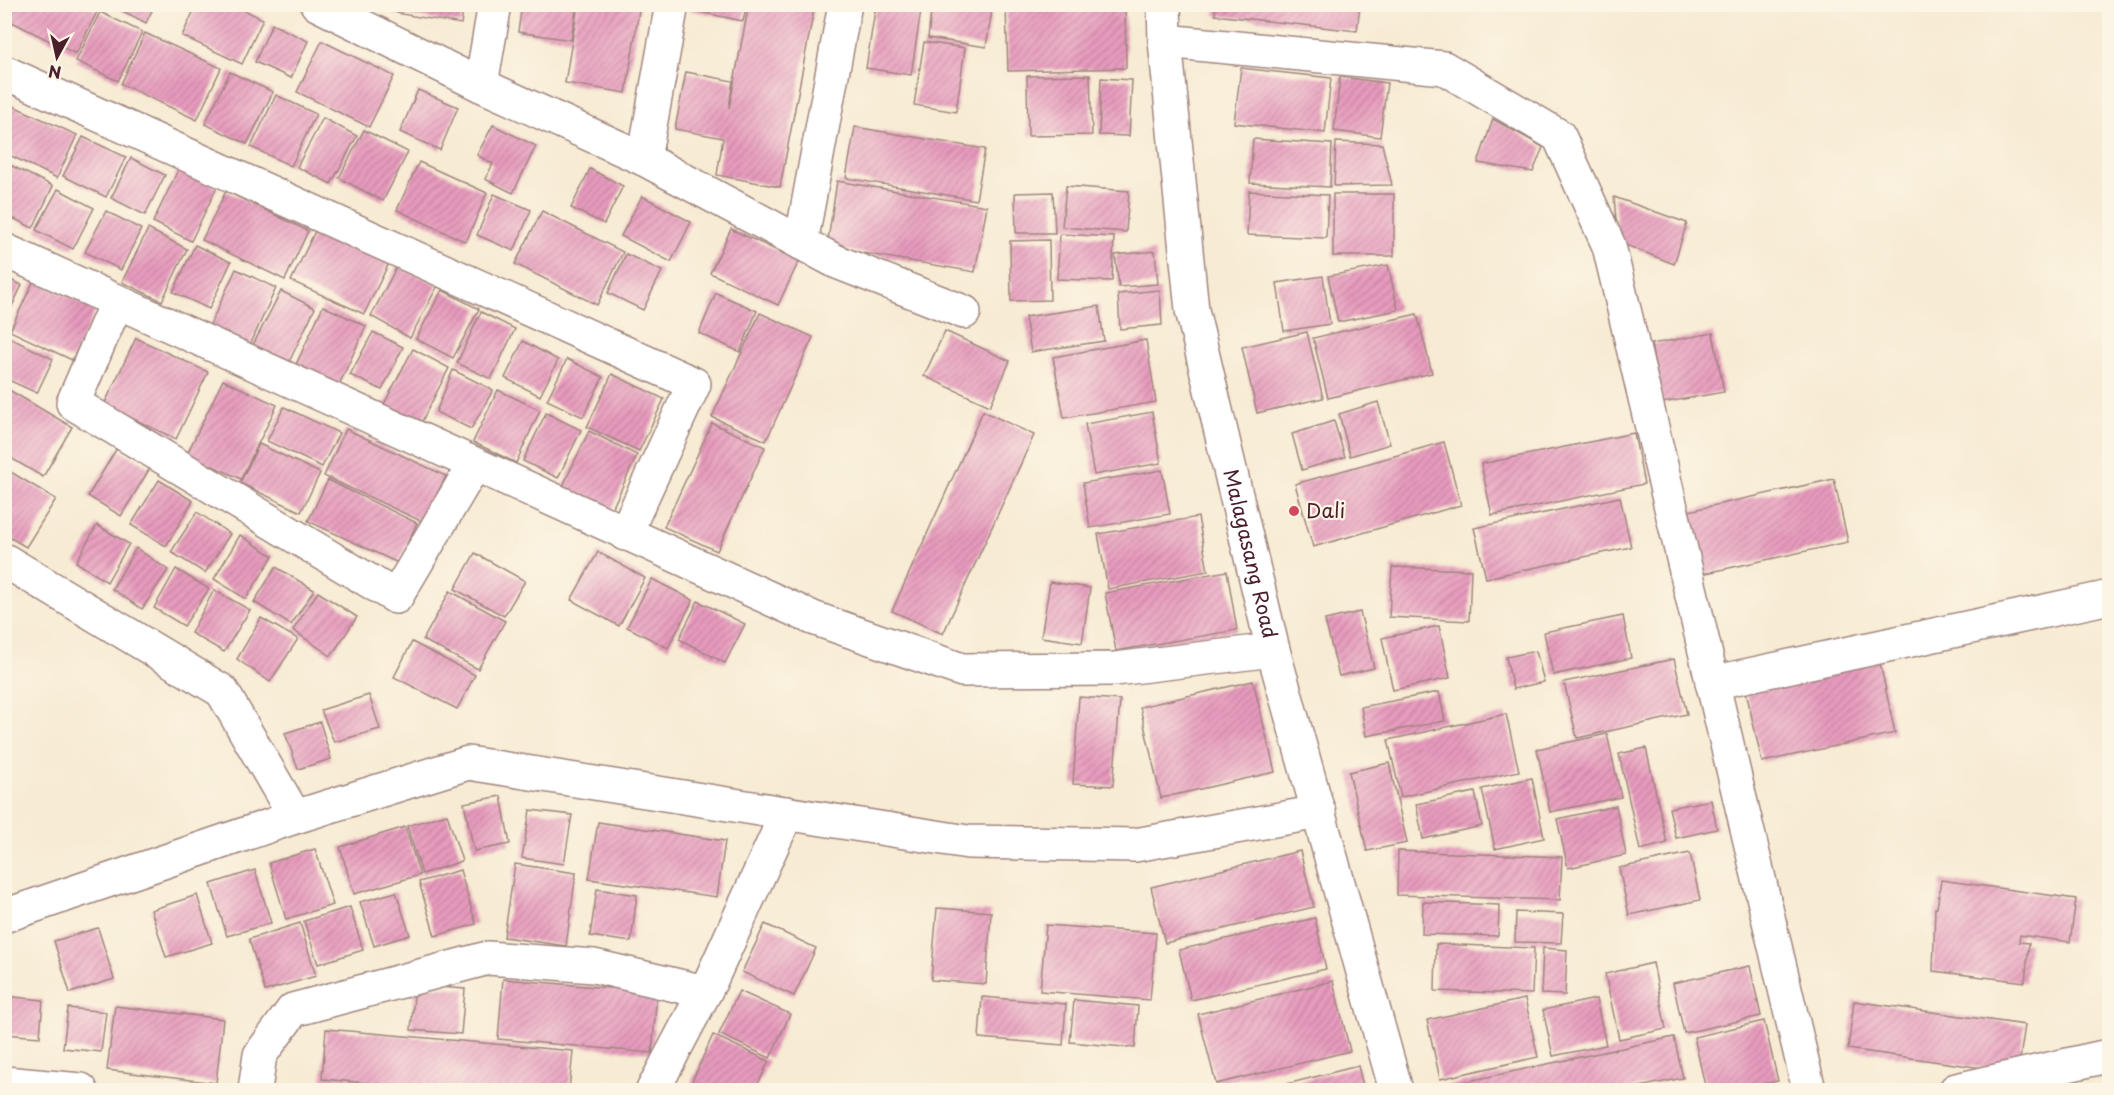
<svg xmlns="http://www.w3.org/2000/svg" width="2114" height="1095" viewBox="0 0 2114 1095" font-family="'Playpen Sans',sans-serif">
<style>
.building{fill:url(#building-hatch)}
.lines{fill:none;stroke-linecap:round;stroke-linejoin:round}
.minor-casing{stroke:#a0857f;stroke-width:36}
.major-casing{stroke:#a0857f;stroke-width:36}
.minor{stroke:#fff;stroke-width:33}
.major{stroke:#fff;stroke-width:33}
.poi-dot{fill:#d1495b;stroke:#fcf5e5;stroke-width:2}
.labels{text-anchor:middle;stroke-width:4.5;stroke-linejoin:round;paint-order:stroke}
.poi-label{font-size:20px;fill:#4a1f2b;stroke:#fcf5e5;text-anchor:start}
.street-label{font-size:20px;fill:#4a1f2b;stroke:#fcf5e5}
</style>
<defs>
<pattern id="building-hatch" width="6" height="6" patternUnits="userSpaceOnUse" patternTransform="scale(1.5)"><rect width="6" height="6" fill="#e89bbe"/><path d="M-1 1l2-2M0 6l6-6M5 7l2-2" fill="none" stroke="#be7e9b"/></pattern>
</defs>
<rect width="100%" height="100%" fill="#fcf5e5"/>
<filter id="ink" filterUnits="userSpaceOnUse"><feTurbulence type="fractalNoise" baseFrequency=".0167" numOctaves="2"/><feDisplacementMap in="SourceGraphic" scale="12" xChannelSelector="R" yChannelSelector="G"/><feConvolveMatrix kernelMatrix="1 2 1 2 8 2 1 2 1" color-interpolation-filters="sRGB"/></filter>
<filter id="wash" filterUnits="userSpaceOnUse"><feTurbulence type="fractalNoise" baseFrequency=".008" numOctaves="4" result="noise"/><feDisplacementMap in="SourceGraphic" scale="24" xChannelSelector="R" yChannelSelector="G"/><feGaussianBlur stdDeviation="1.35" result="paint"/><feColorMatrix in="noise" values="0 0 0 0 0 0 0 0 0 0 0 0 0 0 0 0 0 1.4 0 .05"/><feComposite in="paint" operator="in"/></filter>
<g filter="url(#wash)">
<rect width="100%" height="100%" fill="#f7ebd3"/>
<g id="blocks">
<g class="building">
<path d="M 109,4 L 155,4 L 146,23 Z"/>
<path d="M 197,4 L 231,4 L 263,19 L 242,64 L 182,36 Z"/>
<path d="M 357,4 L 400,4 L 399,13 Z"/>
<path d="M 403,4 L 464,4 L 461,24 L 401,14 Z"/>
<path d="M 522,4 L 577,4 L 571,40 L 518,32 Z"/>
<path d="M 578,4 L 640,4 L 626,93 L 565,83 Z"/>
<path d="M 691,4 L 747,4 L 743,21 L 690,10 Z"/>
<path d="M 749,4 L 815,4 L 780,187 L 717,175 L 723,138 L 675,129 L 686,72 L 733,81 L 729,108 Z"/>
<path d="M 876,4 L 922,4 L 911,75 L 866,68 Z"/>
<path d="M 932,4 L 993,4 L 986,47 L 928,38 Z"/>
<path d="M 1125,4 L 1126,68 L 1008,71 L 1006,7 Z"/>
<path d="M 1216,4 L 1360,4 L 1357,31 L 1215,15 Z"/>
<path d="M 4,5 L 87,5 L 98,10 L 76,54 L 4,18 Z"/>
<path d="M 100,12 L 142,32 L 118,81 L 76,61 Z"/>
<path d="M 272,24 L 308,41 L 291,78 L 255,62 Z"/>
<path d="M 145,33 L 221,68 L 197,120 L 121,84 Z"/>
<path d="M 322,41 L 394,76 L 369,127 L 297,92 Z"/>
<path d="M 924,42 L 965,48 L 956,112 L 914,105 Z"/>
<path d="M 1241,68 L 1331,78 L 1325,133 L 1234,123 Z"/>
<path d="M 230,72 L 273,92 L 247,144 L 205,124 Z"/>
<path d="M 1090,75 L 1092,135 L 1028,136 L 1027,76 Z"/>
<path d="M 1340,77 L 1387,83 L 1380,137 L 1334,131 Z"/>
<path d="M 1101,78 L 1132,80 L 1129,136 L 1099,135 Z"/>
<path d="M 418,90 L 458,107 L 440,150 L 400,132 Z"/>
<path d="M 276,95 L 316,114 L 291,166 L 251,147 Z"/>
<path d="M 9,104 L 77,135 L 57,178 L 5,153 L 5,113 Z"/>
<path d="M 323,118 L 357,136 L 331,184 L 297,167 Z"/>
<path d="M 1493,119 L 1543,147 L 1533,172 L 1478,163 Z"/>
<path d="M 493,125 L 536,146 L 513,193 L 485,179 L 493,164 L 477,155 Z"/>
<path d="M 855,127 L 985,149 L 976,200 L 846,178 Z"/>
<path d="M 364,130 L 408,152 L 383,201 L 339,178 Z"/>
<path d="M 83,137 L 126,157 L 106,197 L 63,176 Z"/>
<path d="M 1253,139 L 1332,144 L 1330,187 L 1250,183 Z"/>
<path d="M 1336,142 L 1382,144 L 1392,185 L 1334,186 Z"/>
<path d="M 131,158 L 165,175 L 145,215 L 111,198 Z"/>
<path d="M 419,162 L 487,193 L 466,242 L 397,210 Z"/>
<path d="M 10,165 L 53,186 L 33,228 L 4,214 L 4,178 Z"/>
<path d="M 179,168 L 217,187 L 191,241 L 153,222 Z"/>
<path d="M 590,169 L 623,186 L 604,224 L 571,208 Z"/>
<path d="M 837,181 L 987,206 L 975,272 L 827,247 Z"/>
<path d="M 1066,186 L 1129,191 L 1126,232 L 1062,227 Z"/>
<path d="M 58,189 L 94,208 L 73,249 L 36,230 Z"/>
<path d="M 226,191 L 308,231 L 285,280 L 202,240 Z"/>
<path d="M 1249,191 L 1328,195 L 1326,238 L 1247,235 Z"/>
<path d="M 1053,192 L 1055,233 L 1016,233 L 1015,193 Z"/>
<path d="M 494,194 L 531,210 L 514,251 L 477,235 Z"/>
<rect x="1333" y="194" width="61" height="62"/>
<path d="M 642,196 L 691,222 L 671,262 L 621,236 Z"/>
<path d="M 1614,197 L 1687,223 L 1674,264 L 1618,242 Z"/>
<path d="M 106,211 L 141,229 L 121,270 L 85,252 Z"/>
<path d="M 542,211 L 623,252 L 597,305 L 515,264 Z"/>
<path d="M 148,229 L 187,249 L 162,301 L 122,282 Z"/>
<path d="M 316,229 L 389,263 L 364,314 L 291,281 Z"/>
<path d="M 731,229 L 799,261 L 778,305 L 710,273 Z"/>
<path d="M 1060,234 L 1114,237 L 1112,281 L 1057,279 Z"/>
<path d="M 1049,240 L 1050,300 L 1011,301 L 1010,241 Z"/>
<path d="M 195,245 L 231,262 L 209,309 L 173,292 Z"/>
<path d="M 1155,251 L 1158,284 L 1119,287 L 1115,255 Z"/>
<path d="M 626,254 L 662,271 L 643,310 L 608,293 Z"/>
<path d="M 1388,265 L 1398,310 L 1338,322 L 1328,276 Z"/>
<path d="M 397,266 L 438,285 L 410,338 L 371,316 Z"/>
<path d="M 236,269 L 276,288 L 250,345 L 209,327 Z"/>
<path d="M 1323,276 L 1330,324 L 1284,331 L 1277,283 Z"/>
<path d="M 4,277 L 22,285 L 4,323 Z"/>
<path d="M 34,280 L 96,310 L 72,360 L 10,331 Z"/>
<path d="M 442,290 L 479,309 L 453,358 L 416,339 Z"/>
<path d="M 1160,290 L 1162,325 L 1120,329 L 1118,294 Z"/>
<path d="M 281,291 L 315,308 L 289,362 L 253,345 Z"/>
<path d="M 716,293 L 757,311 L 740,352 L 699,333 Z"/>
<path d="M 323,306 L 366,326 L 338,387 L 295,367 Z"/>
<path d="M 1099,306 L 1104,341 L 1031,352 L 1025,317 Z"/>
<path d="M 481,312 L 515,329 L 491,379 L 457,363 Z"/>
<path d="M 760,313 L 813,337 L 766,441 L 712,417 Z"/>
<path d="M 1417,314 L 1432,373 L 1328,398 L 1313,338 Z"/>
<path d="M 945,331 L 1010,361 L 990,406 L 924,376 Z"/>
<path d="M 373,332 L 403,347 L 382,390 L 350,375 Z"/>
<path d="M 1307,332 L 1323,398 L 1257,413 L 1242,347 Z"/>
<path d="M 1713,333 L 1724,392 L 1662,403 L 1651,344 Z"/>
<path d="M 8,337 L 53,359 L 37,393 L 4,378 L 4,345 Z"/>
<path d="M 136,338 L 208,372 L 176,439 L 104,405 Z"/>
<path d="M 1146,340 L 1156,402 L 1064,418 L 1053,357 Z"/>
<path d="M 523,341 L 558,360 L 540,396 L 505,378 Z"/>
<path d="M 413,349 L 449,368 L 420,425 L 383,406 Z"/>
<path d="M 567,359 L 603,377 L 583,417 L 547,400 Z"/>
<path d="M 453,370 L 493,390 L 471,429 L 436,412 Z"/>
<path d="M 612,374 L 664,399 L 639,451 L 587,427 Z"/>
<path d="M 223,380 L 277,405 L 241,479 L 187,454 Z"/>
<path d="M 4,387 L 72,427 L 43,477 L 4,454 Z"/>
<path d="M 498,390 L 540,410 L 516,463 L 473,442 Z"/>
<path d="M 1378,402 L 1390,444 L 1350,456 L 1339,414 Z"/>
<path d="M 284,407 L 339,433 L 322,467 L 267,441 Z"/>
<path d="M 983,411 L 1034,435 L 943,634 L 892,611 Z"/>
<path d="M 1152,412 L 1161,463 L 1094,475 L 1085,424 Z"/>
<path d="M 546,413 L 581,430 L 558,478 L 523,461 Z"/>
<path d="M 1334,421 L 1345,457 L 1302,470 L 1292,434 Z"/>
<path d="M 712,423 L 765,447 L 717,551 L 664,527 Z"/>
<path d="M 346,429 L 446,476 L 423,522 L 324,476 Z"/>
<path d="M 589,431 L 637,455 L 611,511 L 562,488 Z"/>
<path d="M 1634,433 L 1644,484 L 1492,515 L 1481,464 Z"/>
<path d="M 1444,442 L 1461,505 L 1313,547 L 1295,484 Z"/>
<path d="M 259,444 L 320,473 L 301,512 L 240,483 Z"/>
<path d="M 117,448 L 150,468 L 121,516 L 88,496 Z"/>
<path d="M 4,468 L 56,499 L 26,547 L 4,534 Z"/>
<path d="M 1162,470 L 1170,514 L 1090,528 L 1083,483 Z"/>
<path d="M 1834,479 L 1848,542 L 1697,575 L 1684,512 Z"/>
<path d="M 159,480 L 193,501 L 166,546 L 131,525 Z"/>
<path d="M 328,480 L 417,523 L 398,563 L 308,521 Z"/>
<path d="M 1620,497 L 1631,547 L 1486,578 L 1474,528 Z"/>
<path d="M 197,512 L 230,534 L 205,573 L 171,552 Z"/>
<path d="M 1198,517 L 1208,571 L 1108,589 L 1098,534 Z"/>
<path d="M 97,525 L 129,544 L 107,582 L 76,562 Z"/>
<path d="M 240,535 L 273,556 L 246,599 L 214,579 Z"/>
<path d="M 136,548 L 168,570 L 142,609 L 112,589 Z"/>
<path d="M 598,552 L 645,578 L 619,626 L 571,600 Z"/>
<path d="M 475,553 L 525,581 L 504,616 L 455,589 Z"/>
<path d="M 276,567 L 314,590 L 291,625 L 254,602 Z"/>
<path d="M 1392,567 L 1471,570 L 1469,621 L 1389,617 Z"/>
<path d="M 176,569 L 209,589 L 184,626 L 154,608 Z"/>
<path d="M 1227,571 L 1237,630 L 1116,651 L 1105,593 Z"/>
<path d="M 652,579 L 693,600 L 668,648 L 627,627 Z"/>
<path d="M 1050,582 L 1090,588 L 1082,643 L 1041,637 Z"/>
<path d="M 214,590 L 250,610 L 224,652 L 191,633 Z"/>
<path d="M 450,591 L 505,621 L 478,669 L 423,640 Z"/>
<path d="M 318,592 L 357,617 L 331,656 L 293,630 Z"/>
<path d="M 698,601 L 745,624 L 725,663 L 679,639 Z"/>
<path d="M 1360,612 L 1374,668 L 1339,676 L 1325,620 Z"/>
<path d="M 1623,616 L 1631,658 L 1553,675 L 1544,632 Z"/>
<path d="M 261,618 L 298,639 L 270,682 L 237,659 Z"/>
<path d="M 1439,626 L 1450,678 L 1393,690 L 1382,638 Z"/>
<path d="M 412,642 L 475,675 L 457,709 L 394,677 Z"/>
<path d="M 1536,651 L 1544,682 L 1513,689 L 1506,657 Z"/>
<path d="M 1879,658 L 1895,733 L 1762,762 L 1745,687 Z"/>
<path d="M 1674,659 L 1687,714 L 1577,738 L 1564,682 Z"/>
<path d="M 1253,681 L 1275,772 L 1161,798 L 1140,707 Z"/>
<path d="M 1439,692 L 1445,721 L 1366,736 L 1361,707 Z"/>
<path d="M 369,695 L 380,729 L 334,742 L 321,710 Z"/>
<path d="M 1079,697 L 1120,700 L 1113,786 L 1073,784 Z"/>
<path d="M 1506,714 L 1519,771 L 1401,797 L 1388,740 Z"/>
<path d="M 320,722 L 331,759 L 298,769 L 285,733 Z"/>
<path d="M 1607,734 L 1621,797 L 1550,812 L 1537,749 Z"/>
<path d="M 1646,748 L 1667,843 L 1640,850 L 1619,754 Z"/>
<path d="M 1389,763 L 1407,843 L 1367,851 L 1349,772 Z"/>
<path d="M 1532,778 L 1544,838 L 1495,849 L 1482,789 Z"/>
<path d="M 1475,792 L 1482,826 L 1423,839 L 1416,804 Z"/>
<path d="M 501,796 L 510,844 L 474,851 L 464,803 Z"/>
<path d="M 1711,800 L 1717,829 L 1676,838 L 1669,808 Z"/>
<path d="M 1616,806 L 1626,855 L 1568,868 L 1557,819 Z"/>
<path d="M 530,810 L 572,815 L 564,864 L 522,858 Z"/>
<path d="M 447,814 L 462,861 L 422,874 L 407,826 Z"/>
<path d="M 598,822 L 725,841 L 717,897 L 589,879 Z"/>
<path d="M 405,827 L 420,875 L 354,894 L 340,847 Z"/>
<path d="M 315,849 L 333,905 L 286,919 L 269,863 Z"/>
<path d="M 1300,851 L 1314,907 L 1165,943 L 1151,887 Z"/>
<path d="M 1398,851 L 1562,857 L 1560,900 L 1397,895 Z"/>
<path d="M 1690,853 L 1700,900 L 1629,915 L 1619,868 Z"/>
<path d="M 515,864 L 576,873 L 566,946 L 504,937 Z"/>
<path d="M 255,870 L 271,923 L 227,936 L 211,884 Z"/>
<path d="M 460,870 L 476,924 L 435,936 L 419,882 Z"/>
<path d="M 1941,880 L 2076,899 L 2070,942 L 2020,935 L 2019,942 L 2029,943 L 2025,982 L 1933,971 L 1935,908 L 1937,908 Z"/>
<path d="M 597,889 L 637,895 L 631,942 L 590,936 Z"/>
<path d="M 396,892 L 410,935 L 374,946 L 360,902 Z"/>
<path d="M 197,895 L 212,943 L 166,957 L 151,910 Z"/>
<path d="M 1423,902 L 1499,905 L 1498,936 L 1422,934 Z"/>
<path d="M 350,907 L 363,950 L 318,964 L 304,921 Z"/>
<path d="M 937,908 L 991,912 L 986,984 L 931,980 Z"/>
<path d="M 1516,912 L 1563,914 L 1561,943 L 1515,942 Z"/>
<path d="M 1315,918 L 1326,969 L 1191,1000 L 1179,950 Z"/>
<path d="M 300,923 L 316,976 L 265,991 L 249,939 Z"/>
<path d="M 765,924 L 816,948 L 794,996 L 742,972 Z"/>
<path d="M 1046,925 L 1156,933 L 1150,1000 L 1040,991 Z"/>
<path d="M 98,928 L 114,979 L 70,993 L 54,941 Z"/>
<path d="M 1436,944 L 1534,948 L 1532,994 L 1435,991 Z"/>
<path d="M 1543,948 L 1567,950 L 1565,995 L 1541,994 Z"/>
<path d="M 1653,963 L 1666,1029 L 1619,1039 L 1605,974 Z"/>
<path d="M 1750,966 L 1761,1016 L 1684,1033 L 1673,983 Z"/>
<path d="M 503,979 L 657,992 L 652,1053 L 498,1039 Z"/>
<path d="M 1333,981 L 1350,1051 L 1216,1084 L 1198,1014 Z"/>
<path d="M 415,985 L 465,989 L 461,1034 L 411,1030 Z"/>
<path d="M 739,991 L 790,1014 L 770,1058 L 719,1034 Z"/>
<path d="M 4,996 L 43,1000 L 40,1037 L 4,1034 Z"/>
<path d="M 982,997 L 1066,1004 L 1063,1045 L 979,1038 Z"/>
<path d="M 1525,999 L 1538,1057 L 1440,1079 L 1427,1020 Z"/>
<path d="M 1596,999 L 1606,1045 L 1553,1056 L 1543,1010 Z"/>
<path d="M 1074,1000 L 1138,1006 L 1135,1048 L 1070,1042 Z"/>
<path d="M 1854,1001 L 2025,1025 L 2018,1073 L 1848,1049 Z"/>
<path d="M 115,1006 L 223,1019 L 216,1083 L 107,1070 Z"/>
<path d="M 68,1008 L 106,1012 L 101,1052 L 63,1048 Z"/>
<path d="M 1764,1021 L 1778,1081 L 1732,1090 L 1706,1090 L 1694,1037 Z"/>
<path d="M 326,1029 L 573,1051 L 569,1090 L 443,1090 L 322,1079 Z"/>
<path d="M 713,1035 L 769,1061 L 755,1090 L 688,1090 Z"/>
<path d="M 1674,1037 L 1683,1078 L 1625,1090 L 1446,1090 L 1445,1086 Z"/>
<path d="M 1358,1066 L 1364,1090 L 1263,1090 Z"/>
</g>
</g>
</g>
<g filter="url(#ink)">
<use href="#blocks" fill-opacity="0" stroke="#a0857f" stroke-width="1.5"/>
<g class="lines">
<g class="minor-casing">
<g id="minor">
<path d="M 317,4 L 481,85 L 644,159 L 837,262 L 964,312"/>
<path d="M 1165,41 L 1444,68 L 1559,136 L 1609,246 L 1809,1090"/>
<path d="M 4,72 L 694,384 L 625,534"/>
<path d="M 481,85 L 495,4"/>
<path d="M 644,159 L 672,4"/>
<path d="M 801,243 L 845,4"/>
<path d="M 4,250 L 813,618 L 962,670 L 1115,669 L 1273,650"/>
<path d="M 117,301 L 73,403 L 396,597 L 474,465"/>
<path d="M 4,560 L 222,691 L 295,817"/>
<path d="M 1712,683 L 2110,597"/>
<path d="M 4,916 L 295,817 L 468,763 L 968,842 L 1135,845 L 1319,812"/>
<path d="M 4,1083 L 81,1090"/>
<path d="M 255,1090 L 260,1055 L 293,1010 L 488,958 L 594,966 L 705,992"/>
<path d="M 653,1090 L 711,980 L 787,813"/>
<path d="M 1956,1090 L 2103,1057"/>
</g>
</g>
<g class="major-casing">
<g id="major">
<path id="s1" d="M 1164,4 L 1165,41 L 1192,310 L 1273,650 L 1396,1090"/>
</g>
</g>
<use href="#minor" class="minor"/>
<use href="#major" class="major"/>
</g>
</g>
<circle class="poi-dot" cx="1294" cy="511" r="6"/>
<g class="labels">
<g class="poi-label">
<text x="1306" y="518">Dali</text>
</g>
<g class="street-label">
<text dy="7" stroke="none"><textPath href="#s1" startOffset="558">Malagasang Road</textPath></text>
</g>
</g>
<rect width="2114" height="1095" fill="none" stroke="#fcf5e5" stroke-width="24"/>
<g transform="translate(57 57) rotate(188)" stroke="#fcf5e5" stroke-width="4.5" paint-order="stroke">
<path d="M0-4.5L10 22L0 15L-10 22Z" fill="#4a1f2b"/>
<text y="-9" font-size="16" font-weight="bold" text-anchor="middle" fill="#4a1f2b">N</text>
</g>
</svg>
